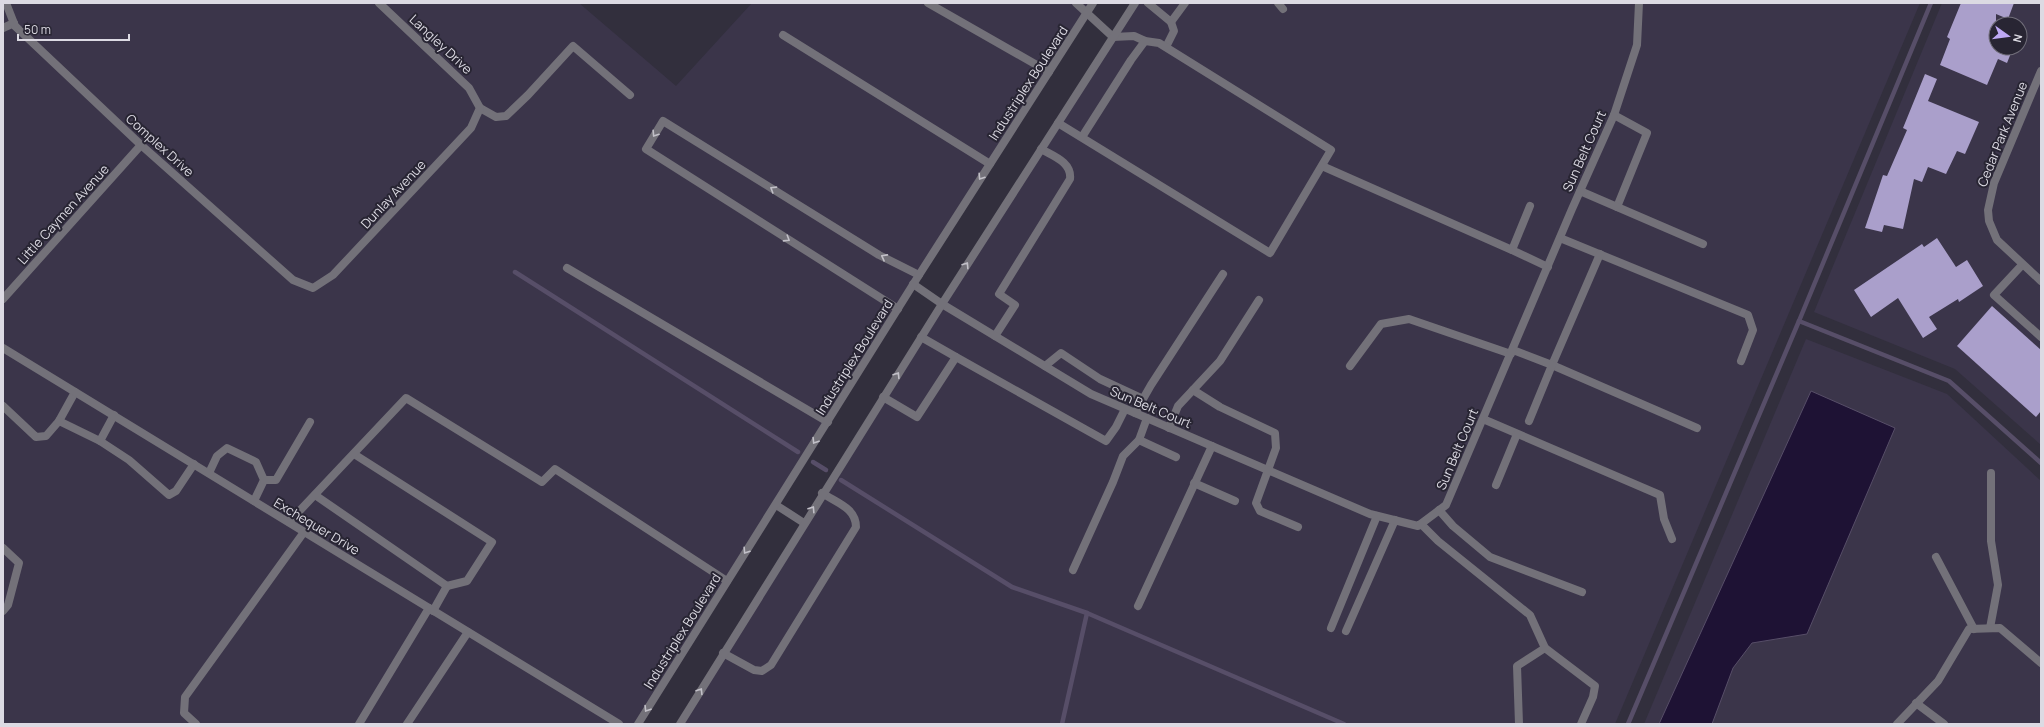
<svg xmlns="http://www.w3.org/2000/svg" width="2044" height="727" viewBox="0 0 2044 727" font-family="Manrope,sans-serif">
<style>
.built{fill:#3b354a;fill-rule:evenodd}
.water{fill:#1e1234;stroke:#574e68}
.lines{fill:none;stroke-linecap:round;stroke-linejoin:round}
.stream{stroke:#574e68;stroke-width:4.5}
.building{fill:#aa9fcb}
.service{stroke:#737179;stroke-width:8}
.minor{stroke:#737179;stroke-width:8}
.tertiary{stroke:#737179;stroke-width:8}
.oneway{stroke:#c2c0c8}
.labels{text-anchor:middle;stroke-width:4;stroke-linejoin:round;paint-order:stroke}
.street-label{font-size:13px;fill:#dcdae3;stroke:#282533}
</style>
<rect width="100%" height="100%" fill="#322f3d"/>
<g class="built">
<path d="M 3,3 L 579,3 L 676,86 L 752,3 L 1093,3 L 638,724 L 3,724 Z"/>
<path d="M 1135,3 L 1920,3 L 1615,724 L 680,724 Z"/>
<path d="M 1942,3 L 2041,3 L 2041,445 L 1955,369 L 1814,312 ZM 1996,24 L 2020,24 L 2020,48 L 1996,48 Z"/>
<path d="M 1806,339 L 1947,394 L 2041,481 L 2041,724 L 1644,724 Z"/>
</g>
<path class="water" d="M 1811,391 L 1895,428 L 1807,634 L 1752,643 L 1733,668 L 1712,724 L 1659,724 Z"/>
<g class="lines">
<g class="stream">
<path d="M 1931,3 L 1799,321 L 1949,381 L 2041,463"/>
<path d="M 515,272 L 798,452"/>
<path d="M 813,462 L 826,470"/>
<path d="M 841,480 L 1012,587 L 1087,613"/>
<path d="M 1062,724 L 1087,613 L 1344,724"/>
<path d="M 1628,724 L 1799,321"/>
</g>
</g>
<g class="building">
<path d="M 1961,3 L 2014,3 L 2008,19 L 1996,14 L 1996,48 L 2013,48 L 2007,63 L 1998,59 L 1987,85 L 1940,65 L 1950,39 L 1947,37 Z"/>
<path d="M 1925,74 L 1937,79 L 1928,101 L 1979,122 L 1965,154 L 1957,151 L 1946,174 L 1928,167 L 1922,182 L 1914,179 L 1903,229 L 1884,225 L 1882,232 L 1865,228 L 1883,175 L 1887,176 L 1907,130 L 1903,128 Z"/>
<path d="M 1937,238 L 1956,267 L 1967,260 L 1983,286 L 1959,302 L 1958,299 L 1929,317 L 1937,329 L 1923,338 L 1898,298 L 1871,317 L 1854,290 L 1922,244 L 1924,247 Z"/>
<path d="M 1992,306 L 2041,350 L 2041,411 L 2036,417 L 1957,346 Z"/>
</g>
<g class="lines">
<g class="service">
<path d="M 928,3 L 1049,72"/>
<path d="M 1148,3 L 1171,22 L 1185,3"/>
<path d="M 1278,3 L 1283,9"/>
<path d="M 3,28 L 14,23"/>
<path d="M 783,35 L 990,164"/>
<path d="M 1166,47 L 1174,31 L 1171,22"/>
<path d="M 480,108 L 496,117 L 506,116 L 528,95 L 573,46 L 630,95"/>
<path d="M 1614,115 L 1647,133 L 1617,207"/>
<path d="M 1058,123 L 1270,253 L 1331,150 L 1159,43 L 1145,41 L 1134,36 L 1113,37 L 1076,3"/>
<path d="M 1082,137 L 1131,60 L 1145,41"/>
<path d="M 1322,166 L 1512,250"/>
<path d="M 1580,191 L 1703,244"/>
<path d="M 1530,206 L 1512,250 L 1548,267"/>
<path d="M 1560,238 L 1748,315 L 1753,330 L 1741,361"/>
<path d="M 1600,254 L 1552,365 L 1697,428"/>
<path d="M 2022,265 L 1994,295 L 2041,337"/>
<path d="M 567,268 L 828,422"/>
<path d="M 898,309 L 646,149 L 663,121 L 879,255 L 919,275"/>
<path d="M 995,336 L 1015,305 L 999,294 L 1070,179 C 1072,162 1053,156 1041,149"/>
<path d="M 1513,350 L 1552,365 L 1529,421"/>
<path d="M 956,357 L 1106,441 L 1116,427 L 1125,409"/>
<path d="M 1045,366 L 1061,353 L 1100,379 L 1143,399"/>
<path d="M 1350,366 L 1381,324 L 1409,319 L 1511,354"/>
<path d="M 1193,390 L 1220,407 L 1275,433 L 1276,448 L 1256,503 L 1260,511 L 1298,527"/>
<path d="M 883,397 L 917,417 L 956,357 L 921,337"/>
<path d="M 3,406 L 36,437 L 46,436 L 59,421 L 75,392"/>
<path d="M 1135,413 L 1151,385 L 1223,274"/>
<path d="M 1147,418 L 1139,440 L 1176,457"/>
<path d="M 1483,419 L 1660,495 L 1664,519 L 1672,539"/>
<path d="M 59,421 L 100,441 L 129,460 L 169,495 L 176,491 L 194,464"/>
<path d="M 1169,428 L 1178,406 L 1220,361 L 1259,300"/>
<path d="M 100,441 L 114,415"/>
<path d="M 354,454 L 492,542 L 467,581 L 447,586"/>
<path d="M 209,473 L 217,456 L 227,448 L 256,462 L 264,480 L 254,501"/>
<path d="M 264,480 L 276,480 L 310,422"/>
<path d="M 1194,483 L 1235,501"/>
<path d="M 1496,485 L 1517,434"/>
<path d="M 315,495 L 447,586 L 433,611"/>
<path d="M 776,505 L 804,523"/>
<path d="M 1439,510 L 1453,526 L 1490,557 L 1582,592"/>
<path d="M 289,522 L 406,398 L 542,482 L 555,469 L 727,581"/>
<path d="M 1421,524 L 1438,541 L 1530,615 L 1545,648 L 1595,686 L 1593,697 L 1581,724"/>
<path d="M 3,548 L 19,563 L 8,605 L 3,611"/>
<path d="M 1936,557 L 1974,629"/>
<path d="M 1073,570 L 1113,482 L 1123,456 L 1139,440"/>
<path d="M 1138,606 L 1212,446"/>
<path d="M 1331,628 L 1377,516"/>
<path d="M 1990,628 L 1998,585 L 1991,541 L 1991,473"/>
<path d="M 1346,631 L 1395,520"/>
<path d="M 723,653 L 754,670 L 762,671 L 771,665 L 856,527 C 856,508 837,503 822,493"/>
<path d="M 1916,703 L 1944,724"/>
<path d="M 196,724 L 184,713 L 185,697 L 304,532"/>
<path d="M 359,724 L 429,608"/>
<path d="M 407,724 L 468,632"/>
<path d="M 1519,724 L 1517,666 L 1545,648"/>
</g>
<g class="minor">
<path d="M 6,3 L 15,26 L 141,145 L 293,280 L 313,288 L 333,275 L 471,128 L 480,108 L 469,88 L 379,3"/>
<path d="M 2041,71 L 1994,183 L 1988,210 L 1989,221 L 1997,240 L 2041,281"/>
<path d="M 913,284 L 942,304 L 1091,394 L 1370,514 L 1418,526 L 1446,505 L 1572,209 L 1614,115 L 1637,45 L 1639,3"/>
<path d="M 3,299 L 141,145"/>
<path d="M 1897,724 L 1938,681 L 1969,629 L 2000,628 L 2041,663"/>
</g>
<g class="tertiary">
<path d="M 3,348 L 619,724"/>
<path d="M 638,724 L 919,275 L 1093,3"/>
<path d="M 680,724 L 942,304 L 1135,3"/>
</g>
</g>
<defs><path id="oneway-chevron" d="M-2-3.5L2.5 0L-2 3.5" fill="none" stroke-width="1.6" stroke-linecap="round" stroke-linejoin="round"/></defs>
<g class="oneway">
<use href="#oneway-chevron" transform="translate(655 134) rotate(123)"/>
<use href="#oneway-chevron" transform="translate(981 177) rotate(123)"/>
<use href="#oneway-chevron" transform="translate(773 189) rotate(-148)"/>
<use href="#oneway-chevron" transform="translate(787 239) rotate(32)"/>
<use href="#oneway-chevron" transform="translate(884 257) rotate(-152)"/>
<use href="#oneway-chevron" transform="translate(966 265) rotate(-57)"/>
<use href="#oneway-chevron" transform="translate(897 375) rotate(-58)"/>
<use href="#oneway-chevron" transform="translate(815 441) rotate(122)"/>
<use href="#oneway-chevron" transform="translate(812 509) rotate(-57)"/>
<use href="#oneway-chevron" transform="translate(746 551) rotate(123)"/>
<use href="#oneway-chevron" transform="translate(700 691) rotate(-58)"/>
<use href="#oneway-chevron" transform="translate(647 709) rotate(122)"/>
</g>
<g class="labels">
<g class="street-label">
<text transform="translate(441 44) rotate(43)" y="5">Langley Drive</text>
<text transform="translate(1028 83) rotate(-57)" y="5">Industriplex Boulevard</text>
<text transform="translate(2002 134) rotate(-68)" y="5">Cedar Park Avenue</text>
<text transform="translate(160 145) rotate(42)" y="5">Complex Drive</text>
<text transform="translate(1584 151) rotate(-66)" y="5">Sun Belt Court</text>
<text transform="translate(393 194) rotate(-47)" y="5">Dunlay Avenue</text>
<text transform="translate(63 214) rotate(-48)" y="5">Little Caymen Avenue</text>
<text transform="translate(854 357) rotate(-58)" y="5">Industriplex Boulevard</text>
<text transform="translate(1151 407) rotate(23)" y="5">Sun Belt Court</text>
<text transform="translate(1457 449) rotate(-67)" y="5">Sun Belt Court</text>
<text transform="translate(317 526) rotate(31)" y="5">Exchequer Drive</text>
<text transform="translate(682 631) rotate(-58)" y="5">Industriplex Boulevard</text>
</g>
</g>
<rect width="2044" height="727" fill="none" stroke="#dcdae3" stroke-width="8"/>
<g transform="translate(2008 36) rotate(104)"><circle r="19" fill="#282533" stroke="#706d79"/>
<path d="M0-3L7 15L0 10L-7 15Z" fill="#bea9f5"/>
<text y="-6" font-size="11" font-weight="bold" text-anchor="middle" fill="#dcdae3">N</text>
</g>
<path d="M18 34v6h111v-6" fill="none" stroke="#dcdae3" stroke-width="2"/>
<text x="24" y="34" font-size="12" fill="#dcdae3" stroke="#282533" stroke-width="3" paint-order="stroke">50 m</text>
</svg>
